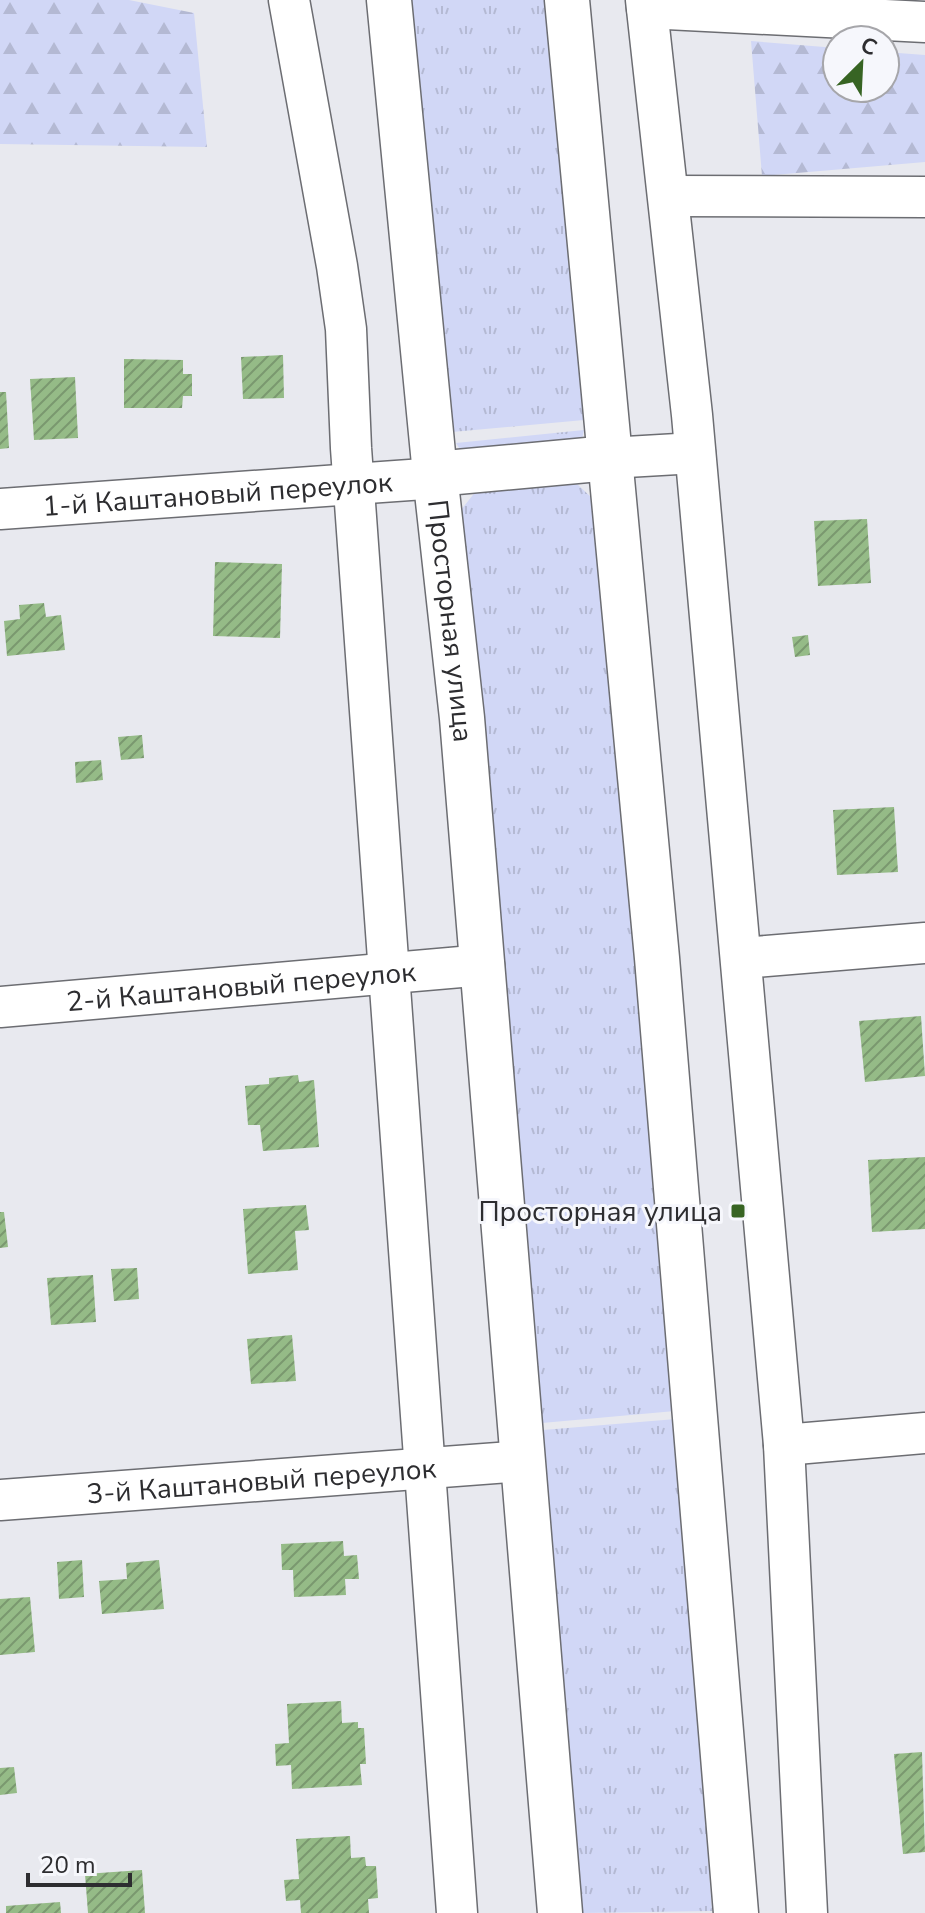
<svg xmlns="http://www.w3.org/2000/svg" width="925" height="1913" viewBox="0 0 925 1913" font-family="'Nunito Sans',sans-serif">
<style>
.grass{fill:url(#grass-tufts)}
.forest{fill:url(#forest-firs)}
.building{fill:url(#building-hatch)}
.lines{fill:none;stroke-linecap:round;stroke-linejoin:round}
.street-casing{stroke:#6c6d72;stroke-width:43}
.secondary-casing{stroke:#6c6d72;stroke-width:47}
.street{stroke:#fff;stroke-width:40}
.secondary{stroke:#fff;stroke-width:44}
.poi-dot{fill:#376423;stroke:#f6f7fc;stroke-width:3}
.labels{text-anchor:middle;stroke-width:6;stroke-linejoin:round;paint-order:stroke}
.street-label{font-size:28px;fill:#2d2d30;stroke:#f6f7fc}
.poi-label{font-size:28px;fill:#2d2d30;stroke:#f6f7fc;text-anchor:end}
</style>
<defs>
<pattern id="grass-tufts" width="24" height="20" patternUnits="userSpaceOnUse" patternTransform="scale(2)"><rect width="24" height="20" fill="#d1d7f6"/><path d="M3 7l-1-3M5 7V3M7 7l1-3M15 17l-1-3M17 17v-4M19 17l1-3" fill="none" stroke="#b4b9d3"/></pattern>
<pattern id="forest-firs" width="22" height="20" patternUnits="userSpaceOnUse" patternTransform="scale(2)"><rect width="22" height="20" fill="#d1d7f6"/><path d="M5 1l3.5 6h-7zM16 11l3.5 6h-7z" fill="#b4b9d3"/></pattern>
<pattern id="building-hatch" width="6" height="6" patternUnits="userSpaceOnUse" patternTransform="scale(2)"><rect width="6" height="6" fill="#95bb87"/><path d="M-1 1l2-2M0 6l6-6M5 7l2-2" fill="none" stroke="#7a986f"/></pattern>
</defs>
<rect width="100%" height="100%" fill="#e8e9ef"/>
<g class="grass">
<path d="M 412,0 L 544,0 L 584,420 L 452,432 Z"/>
<path d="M 584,430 L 582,439 L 461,451 L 456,443 Z"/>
<path d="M 576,483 L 593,499 L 675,1411 L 542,1423 L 500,911 L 461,510 L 476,491 Z"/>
<path d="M 676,1419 L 712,1911 L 582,1913 L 543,1430 Z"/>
</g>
<g class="forest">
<path d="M 0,0 L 129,0 L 194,13 L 207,147 L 0,144 Z"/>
<path d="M 751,41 L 837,48 L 837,88 L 885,88 L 885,52 L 925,55 L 925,162 L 762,176 Z"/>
</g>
<g class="building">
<path d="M 283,355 L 284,398 L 243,399 L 241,357 Z"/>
<path d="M 124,359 L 183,360 L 183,374 L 192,374 L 192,396 L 183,396 L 182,408 L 124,408 Z"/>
<path d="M 75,377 L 78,438 L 34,440 L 30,379 Z"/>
<path d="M 0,392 L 6,392 L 9,448 L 0,449 Z"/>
<path d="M 867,519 L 871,583 L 818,586 L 814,521 Z"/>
<path d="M 215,562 L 282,564 L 280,638 L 213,636 Z"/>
<path d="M 44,603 L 46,617 L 61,615 L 65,650 L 7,656 L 4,621 L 20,619 L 19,605 Z"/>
<path d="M 808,635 L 810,655 L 795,657 L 792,637 Z"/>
<path d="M 142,735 L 144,758 L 121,760 L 118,737 Z"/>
<path d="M 101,760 L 103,780 L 76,783 L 75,762 Z"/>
<path d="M 894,807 L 898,872 L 837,875 L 833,810 Z"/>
<path d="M 921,1016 L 925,1076 L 865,1082 L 859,1021 Z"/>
<path d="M 298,1075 L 299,1082 L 314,1080 L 319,1147 L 263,1151 L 260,1125 L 248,1125 L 245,1086 L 269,1084 L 269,1078 Z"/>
<path d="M 925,1157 L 925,1229 L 872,1232 L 868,1160 Z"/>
<path d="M 306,1205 L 309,1230 L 295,1231 L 298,1270 L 248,1274 L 243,1209 Z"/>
<path d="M 0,1212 L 4,1212 L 8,1247 L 0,1248 Z"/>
<path d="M 137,1268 L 139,1299 L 114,1301 L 111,1269 Z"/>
<path d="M 93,1275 L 96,1322 L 51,1325 L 47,1278 Z"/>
<path d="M 292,1335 L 296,1381 L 251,1384 L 247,1339 Z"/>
<path d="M 343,1541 L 344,1556 L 357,1555 L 359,1579 L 345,1579 L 346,1595 L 294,1597 L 293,1570 L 282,1570 L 281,1544 Z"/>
<path d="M 82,1560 L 84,1597 L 59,1599 L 57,1562 Z"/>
<path d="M 159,1560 L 164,1609 L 102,1614 L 99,1581 L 127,1579 L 126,1563 Z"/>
<path d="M 30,1597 L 35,1652 L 0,1655 L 0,1599 Z"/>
<path d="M 341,1701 L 342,1723 L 358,1722 L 358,1728 L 364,1728 L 366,1764 L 360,1764 L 362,1785 L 292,1789 L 291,1765 L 276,1766 L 275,1744 L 289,1743 L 287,1704 Z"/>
<path d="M 922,1752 L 925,1852 L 903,1854 L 894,1754 Z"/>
<path d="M 14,1767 L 17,1793 L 0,1795 L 0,1768 Z"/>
<path d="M 350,1836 L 351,1858 L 365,1857 L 366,1866 L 376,1866 L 378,1898 L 368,1899 L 369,1913 L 301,1913 L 300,1900 L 286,1901 L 284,1880 L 299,1879 L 296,1839 Z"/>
<path d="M 142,1870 L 145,1913 L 88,1913 L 85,1874 Z"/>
<path d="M 60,1902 L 61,1913 L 6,1913 L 6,1906 Z"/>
</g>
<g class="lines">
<g class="street-casing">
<g id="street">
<path d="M 289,0 L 337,266 L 346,329 L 351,448 L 457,1913"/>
<path d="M 646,0 L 692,415 L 784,1445 L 807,1913"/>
<path d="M 647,8 L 925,22"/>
<path d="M 670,196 L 925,197"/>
<path d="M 609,458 L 695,453"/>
<path id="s1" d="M 0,509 L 424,479 L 435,474"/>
<path d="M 742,958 L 925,943"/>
<path id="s2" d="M 0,1007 L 484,965"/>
<path d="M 784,1445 L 925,1433"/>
<path id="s3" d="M 0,1500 L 524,1461"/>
</g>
</g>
<g class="secondary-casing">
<g id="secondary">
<path id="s4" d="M 389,0 L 435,474 L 462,718 L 560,1913"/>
<path d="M 567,0 L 657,958 L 736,1913"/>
<path d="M 435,474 L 609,458"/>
</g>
</g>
<use href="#street" class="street"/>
<use href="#secondary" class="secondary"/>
</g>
<rect class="poi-dot" x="730" y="1203" width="16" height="16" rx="4"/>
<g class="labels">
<g class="street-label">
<text dy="10" stroke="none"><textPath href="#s1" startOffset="218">1-й Каштановый переулок</textPath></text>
<text dy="10" stroke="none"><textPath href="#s4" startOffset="624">Просторная улица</textPath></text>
<text dy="10" stroke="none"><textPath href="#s2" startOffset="242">2-й Каштановый переулок</textPath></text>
<text dy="10" stroke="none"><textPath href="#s3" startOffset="262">3-й Каштановый переулок</textPath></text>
</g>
<g class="poi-label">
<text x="722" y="1221">Просторная улица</text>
</g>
</g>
<g transform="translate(861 64) rotate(24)"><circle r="38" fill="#f6f7fc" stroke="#a6a6aa" stroke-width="2"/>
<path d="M0-6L14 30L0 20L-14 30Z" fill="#376423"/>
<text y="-12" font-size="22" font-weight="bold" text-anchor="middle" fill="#2d2d30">С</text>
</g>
<path d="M28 1873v12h102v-12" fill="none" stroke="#2d2d30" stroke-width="4"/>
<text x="40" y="1873" font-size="24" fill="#2d2d30" stroke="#f6f7fc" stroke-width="6" paint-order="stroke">20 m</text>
</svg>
